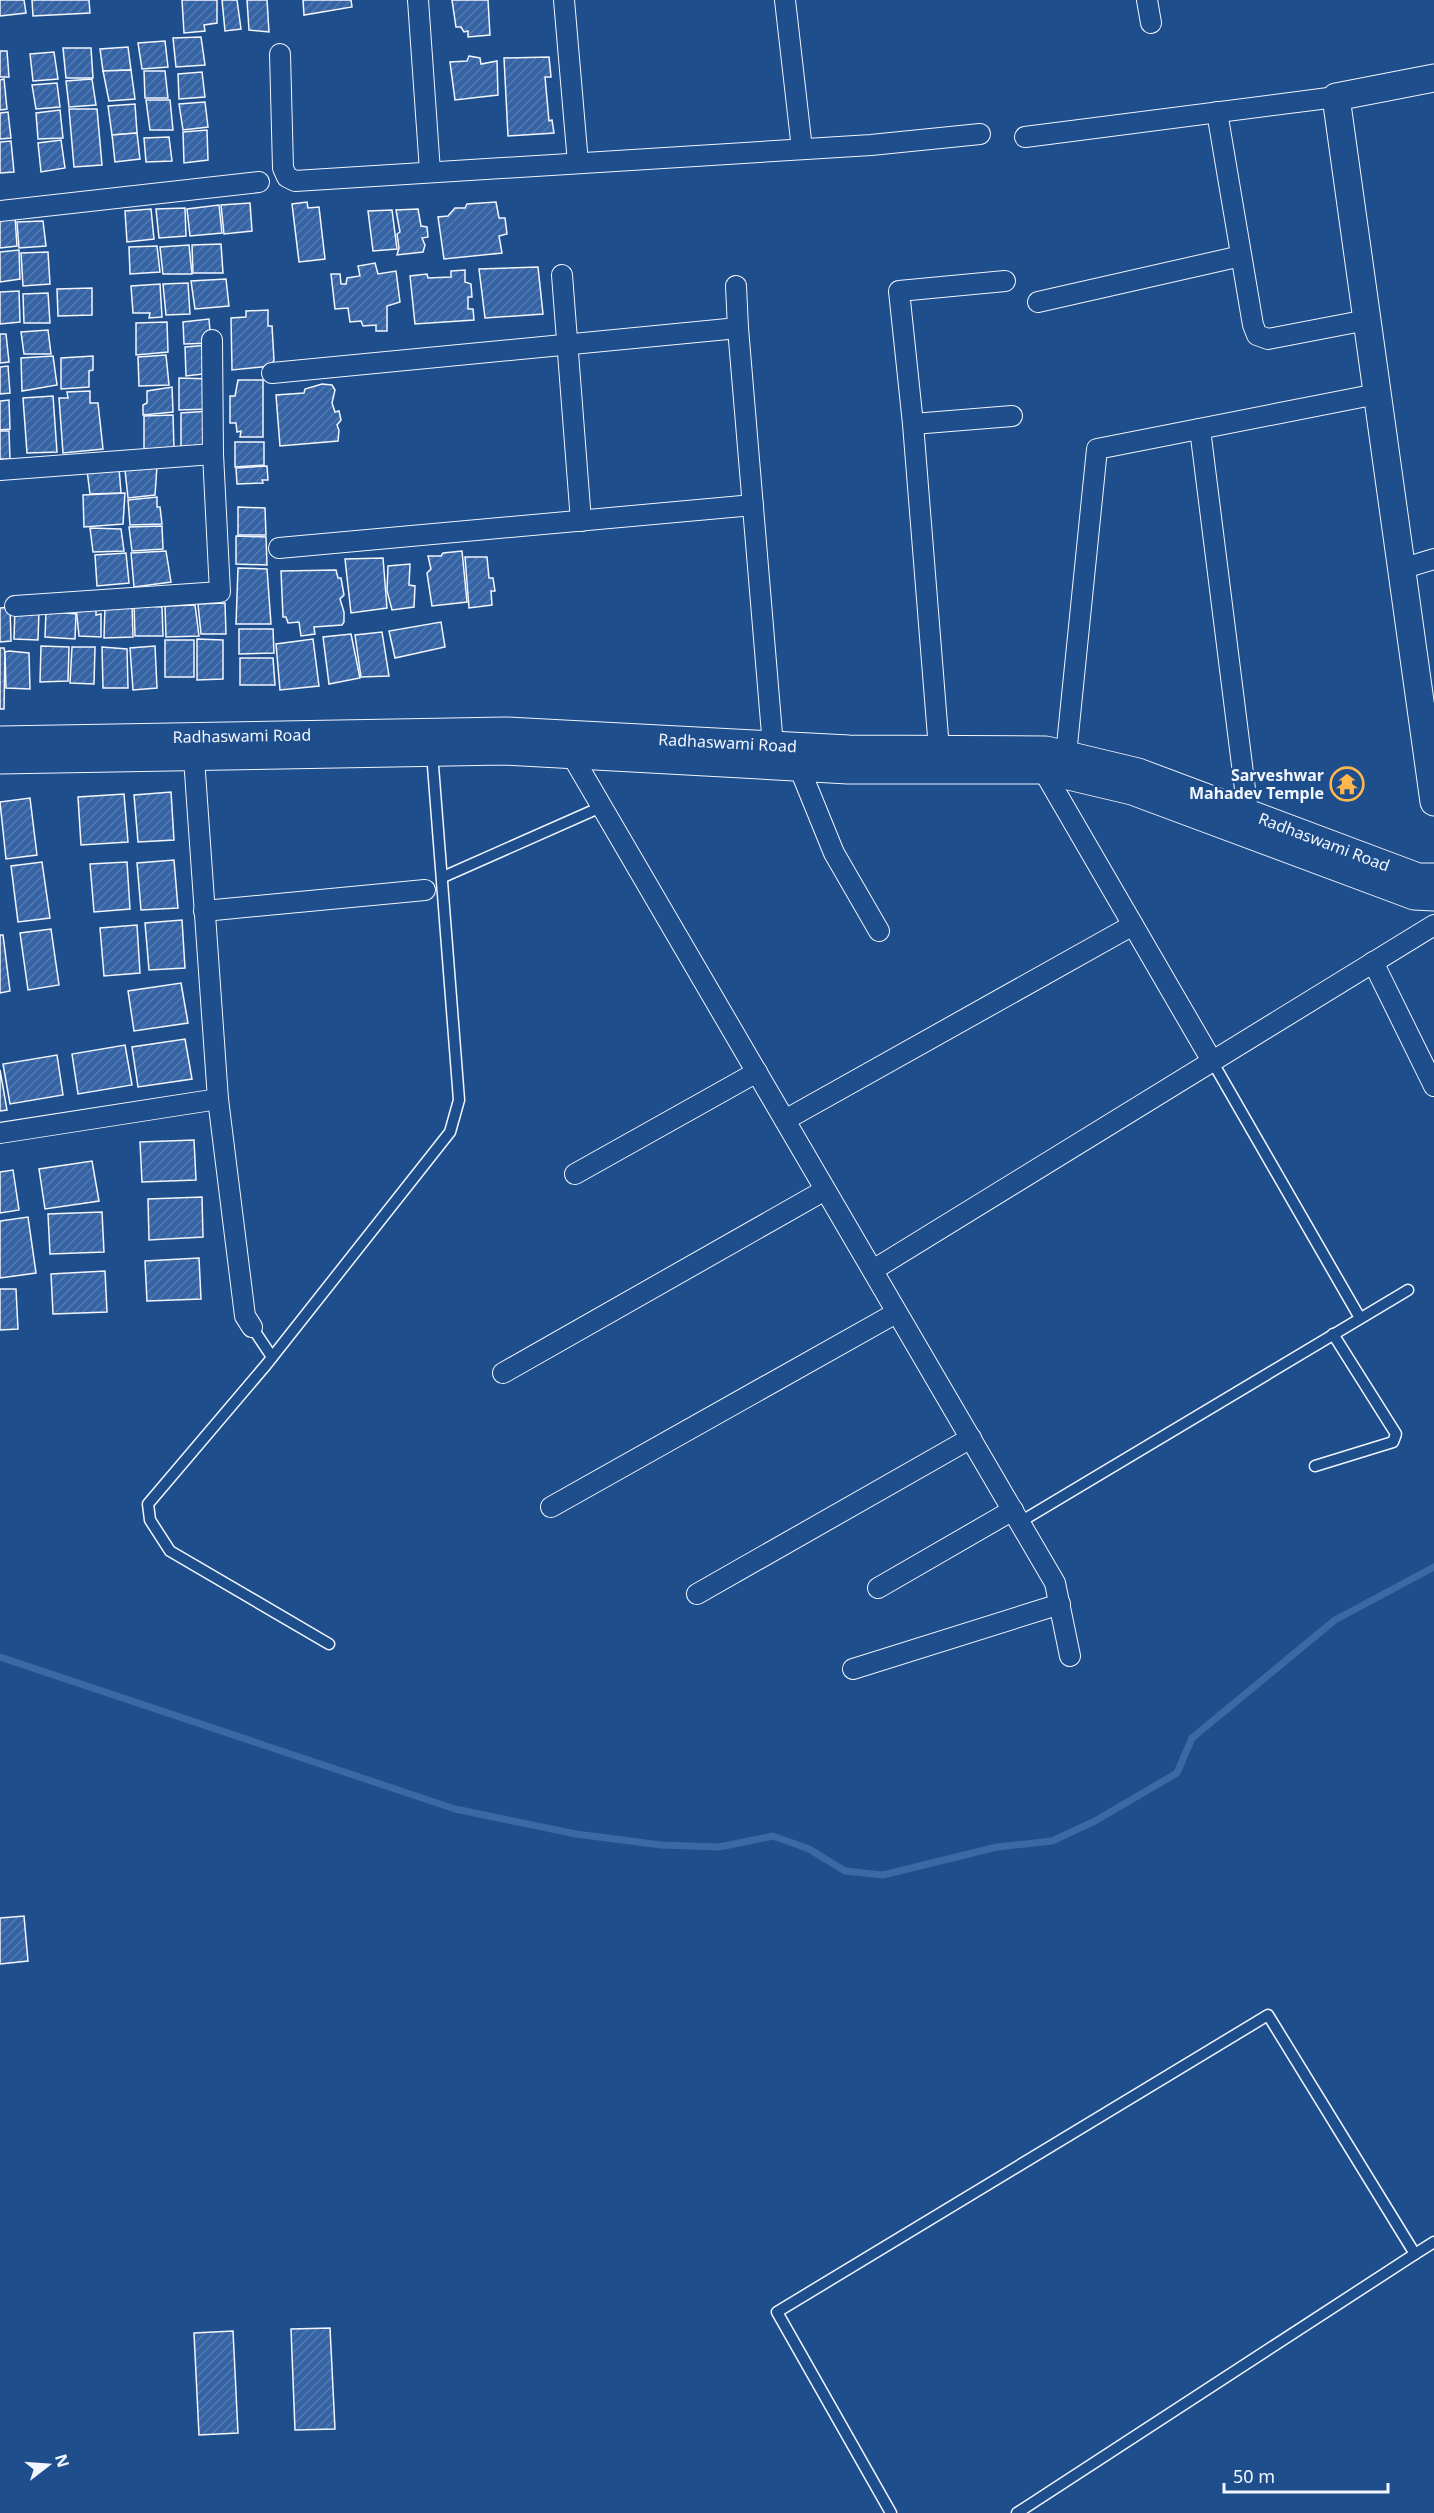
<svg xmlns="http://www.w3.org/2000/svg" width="1434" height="2513" viewBox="0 0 1434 2513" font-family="'Noto Sans',sans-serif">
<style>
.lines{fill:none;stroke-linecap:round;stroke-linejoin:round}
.stream{stroke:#3b69a3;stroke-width:7}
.building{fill:url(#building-hatch);stroke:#f2f6ff;stroke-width:1.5}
.lane-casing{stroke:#f2f6ff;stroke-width:13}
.street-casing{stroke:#f2f6ff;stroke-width:22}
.secondary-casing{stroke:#f2f6ff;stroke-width:29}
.lane{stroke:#1f4e8c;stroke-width:10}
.street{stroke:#1f4e8c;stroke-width:20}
.secondary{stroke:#1f4e8c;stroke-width:27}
.labels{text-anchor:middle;stroke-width:4.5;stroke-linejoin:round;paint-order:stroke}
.street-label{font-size:16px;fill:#f2f6ff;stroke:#1f4e8c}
.poi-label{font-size:16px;font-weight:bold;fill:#f2f6ff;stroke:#1f4e8c;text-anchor:end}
</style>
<defs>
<pattern id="building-hatch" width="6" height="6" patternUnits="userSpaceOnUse" patternTransform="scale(1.5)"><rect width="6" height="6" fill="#3563a3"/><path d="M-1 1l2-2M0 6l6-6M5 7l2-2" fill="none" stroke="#537ab1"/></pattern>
</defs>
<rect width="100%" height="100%" fill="#1f4e8c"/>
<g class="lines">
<path class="stream" d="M 0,1657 L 455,1809 L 576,1834 L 661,1845 L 719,1847 L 773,1836 L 809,1849 L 845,1871 L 883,1875 L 997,1847 L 1052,1841 L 1095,1821 L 1177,1773 L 1192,1738 L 1335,1620 L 1434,1567"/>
</g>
<g class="building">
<path d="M 0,0 L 24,0 L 26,13 L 0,16 Z"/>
<path d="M 32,0 L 89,0 L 90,13 L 33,16 Z"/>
<path d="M 182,0 L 217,0 L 217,23 L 204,25 L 205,31 L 184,33 Z"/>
<path d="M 222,0 L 237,0 L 241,29 L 225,31 Z"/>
<path d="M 247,0 L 267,0 L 269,32 L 249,30 Z"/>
<path d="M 303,0 L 351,0 L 352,7 L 304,15 Z"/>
<path d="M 452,0 L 488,0 L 490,35 L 468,37 L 468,31 L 464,32 L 461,27 L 456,27 Z"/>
<path d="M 201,37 L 205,65 L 176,67 L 173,38 Z"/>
<path d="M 165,41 L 168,67 L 142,69 L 138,43 Z"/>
<path d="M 128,47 L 131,70 L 103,71 L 100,49 Z"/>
<path d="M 63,48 L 91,48 L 93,78 L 66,78 Z"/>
<path d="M 0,51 L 7,51 L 9,77 L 0,77 Z"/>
<path d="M 54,52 L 58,79 L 33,81 L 30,54 Z"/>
<path d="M 469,56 L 480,58 L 481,64 L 497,61 L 498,95 L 455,100 L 450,62 L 467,61 Z"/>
<path d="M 549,57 L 551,77 L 545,77 L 549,121 L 552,120 L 554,133 L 508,136 L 504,58 Z"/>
<path d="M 131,70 L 135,99 L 109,101 L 103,71 Z"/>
<path d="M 144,71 L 165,71 L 168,98 L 145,98 Z"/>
<path d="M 202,72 L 205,97 L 179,99 L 178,74 Z"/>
<path d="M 4,79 L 7,109 L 0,110 L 0,80 Z"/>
<path d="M 92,79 L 96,105 L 69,107 L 66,81 Z"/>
<path d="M 57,83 L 60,107 L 36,109 L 32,85 Z"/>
<path d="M 146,100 L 170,100 L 173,130 L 150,130 Z"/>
<path d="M 205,102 L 208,127 L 183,130 L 179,104 Z"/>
<path d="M 135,104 L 137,133 L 112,135 L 108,106 Z"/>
<path d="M 69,109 L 97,109 L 102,165 L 74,167 Z"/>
<path d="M 60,110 L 63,138 L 38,139 L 36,113 Z"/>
<path d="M 8,112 L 11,138 L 0,139 L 0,113 Z"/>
<path d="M 207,130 L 208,160 L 184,163 L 183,132 Z"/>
<path d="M 137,133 L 140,159 L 115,162 L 112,135 Z"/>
<path d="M 169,137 L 172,161 L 146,162 L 144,138 Z"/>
<path d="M 61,140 L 65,168 L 41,172 L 38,143 Z"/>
<path d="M 11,141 L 14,172 L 0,173 L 0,142 Z"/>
<path d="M 307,202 L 308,208 L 319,207 L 325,259 L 299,262 L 292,204 Z"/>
<path d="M 496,202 L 499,218 L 505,218 L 507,234 L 499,236 L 502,253 L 444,259 L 438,217 L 448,216 L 455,208 L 465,208 L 467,204 Z"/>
<path d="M 250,203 L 252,231 L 224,234 L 221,205 Z"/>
<path d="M 219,205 L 222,233 L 190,236 L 187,209 Z"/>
<path d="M 185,208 L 186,236 L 159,238 L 156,209 Z"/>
<path d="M 151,209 L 154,239 L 127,242 L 125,211 Z"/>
<path d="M 418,209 L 421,226 L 427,227 L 428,237 L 422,238 L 425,245 L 423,252 L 397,255 L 399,248 L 397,234 L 400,232 L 396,210 Z"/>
<path d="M 392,210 L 397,249 L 373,251 L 368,211 Z"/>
<path d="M 15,217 L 17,246 L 0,248 L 0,218 Z"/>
<path d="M 43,221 L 46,246 L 19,248 L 17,222 Z"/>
<path d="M 221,244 L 223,273 L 193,273 L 192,245 Z"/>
<path d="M 189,245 L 192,274 L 163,274 L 160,247 Z"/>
<path d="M 157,246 L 160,272 L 130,274 L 129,247 Z"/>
<path d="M 19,250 L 20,279 L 0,282 L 0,252 Z"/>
<path d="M 48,252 L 50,284 L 23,286 L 21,253 Z"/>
<path d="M 375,263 L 378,274 L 396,271 L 400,302 L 387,306 L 387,331 L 376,331 L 376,325 L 363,326 L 361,321 L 350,322 L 348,308 L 335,309 L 331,274 L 340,274 L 341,284 L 346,284 L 347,278 L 360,276 L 358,266 Z"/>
<path d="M 538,267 L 543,314 L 485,318 L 479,269 Z"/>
<path d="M 465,270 L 465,282 L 471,284 L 472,297 L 468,297 L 468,309 L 473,309 L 474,320 L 415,324 L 410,276 L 427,274 L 428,278 L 451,277 L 451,271 Z"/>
<path d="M 226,279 L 229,306 L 195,309 L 191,281 Z"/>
<path d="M 188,283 L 190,314 L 166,315 L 163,284 Z"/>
<path d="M 160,284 L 162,317 L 149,318 L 150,313 L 133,313 L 131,286 Z"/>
<path d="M 92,288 L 92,315 L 58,316 L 57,289 Z"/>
<path d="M 19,291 L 20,322 L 0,324 L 0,292 Z"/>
<path d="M 48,293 L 50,323 L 24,323 L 23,294 Z"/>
<path d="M 268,310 L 268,326 L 272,326 L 274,360 L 271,366 L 232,370 L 231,318 L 246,317 L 246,311 Z"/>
<path d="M 209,319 L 211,343 L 184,344 L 183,322 Z"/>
<path d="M 167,322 L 168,352 L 136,355 L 136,323 Z"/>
<path d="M 48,330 L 51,354 L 24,354 L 21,332 Z"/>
<path d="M 0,334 L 6,334 L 9,362 L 0,363 Z"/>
<path d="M 210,345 L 211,373 L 186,376 L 185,347 Z"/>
<path d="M 166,355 L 169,385 L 139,386 L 138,357 Z"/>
<path d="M 53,356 L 57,385 L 22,391 L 21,358 Z"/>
<path d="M 93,356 L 93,370 L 89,371 L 89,387 L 61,389 L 61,358 Z"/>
<path d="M 8,366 L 10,393 L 0,394 L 0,367 Z"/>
<path d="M 179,378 L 211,379 L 210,409 L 179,410 Z"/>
<path d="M 238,380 L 263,380 L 263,437 L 240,437 L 241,431 L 237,432 L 236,423 L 230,423 L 230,396 L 235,396 Z"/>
<path d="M 322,384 L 332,385 L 335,390 L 332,403 L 335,412 L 339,411 L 341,420 L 337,425 L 339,430 L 338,441 L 280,446 L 276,395 L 304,393 L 305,389 Z"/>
<path d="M 172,387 L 173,412 L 143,415 L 143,405 L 147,403 L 147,391 Z"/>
<path d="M 90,391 L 90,403 L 98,403 L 103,449 L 63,453 L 59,398 L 68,398 L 67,392 Z"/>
<path d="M 53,396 L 57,452 L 27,453 L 23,398 Z"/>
<path d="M 9,400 L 10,429 L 0,430 L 0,401 Z"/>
<path d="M 210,411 L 210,449 L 181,450 L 181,413 Z"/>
<path d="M 173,415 L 174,448 L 144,449 L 144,416 Z"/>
<path d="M 0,431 L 9,431 L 10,459 L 0,459 Z"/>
<path d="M 235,442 L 264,442 L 264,465 L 235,467 Z"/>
<path d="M 157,466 L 155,495 L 128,498 L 125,470 Z"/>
<path d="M 267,466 L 268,480 L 262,480 L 263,483 L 237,484 L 236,468 Z"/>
<path d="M 119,468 L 121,493 L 90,494 L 87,470 Z"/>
<path d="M 125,493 L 123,524 L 84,527 L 83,495 Z"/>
<path d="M 157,497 L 157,507 L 160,507 L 162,524 L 130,525 L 128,500 Z"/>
<path d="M 238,507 L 265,508 L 266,535 L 238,535 Z"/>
<path d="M 162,526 L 163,549 L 132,551 L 129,527 Z"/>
<path d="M 90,528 L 121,529 L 124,551 L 93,552 Z"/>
<path d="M 236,536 L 266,537 L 267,565 L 236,564 Z"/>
<path d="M 166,551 L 171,582 L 134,587 L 131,553 Z"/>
<path d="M 462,551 L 467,602 L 432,606 L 427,573 L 431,569 L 428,556 L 441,556 L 443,553 Z"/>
<path d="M 126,553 L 129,583 L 97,586 L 95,555 Z"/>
<path d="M 465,557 L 487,557 L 489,578 L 493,578 L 495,591 L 491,591 L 492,605 L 469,608 Z"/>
<path d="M 383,558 L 387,608 L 351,613 L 345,559 Z"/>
<path d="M 410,564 L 409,585 L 415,586 L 414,607 L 392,610 L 387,591 L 388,566 Z"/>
<path d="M 238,568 L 267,569 L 271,624 L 236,624 Z"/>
<path d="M 336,570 L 338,578 L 341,578 L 344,595 L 340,599 L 344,612 L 344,622 L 342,625 L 314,627 L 315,634 L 301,636 L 299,622 L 288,623 L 286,617 L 283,617 L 281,571 Z"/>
<path d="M 225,603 L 226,634 L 201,634 L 198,604 Z"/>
<path d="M 132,605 L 133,637 L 104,638 L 105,606 Z"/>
<path d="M 134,605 L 162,607 L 163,636 L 135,636 Z"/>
<path d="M 195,605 L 199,636 L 166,637 L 165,606 Z"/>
<path d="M 76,606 L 96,610 L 96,615 L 101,614 L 101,637 L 79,636 Z"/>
<path d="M 10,607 L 11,641 L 0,642 L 0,608 Z"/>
<path d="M 15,608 L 39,611 L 38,640 L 14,639 Z"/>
<path d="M 46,611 L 76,614 L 75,639 L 45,637 Z"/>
<path d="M 441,622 L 445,647 L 395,658 L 389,631 Z"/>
<path d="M 239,629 L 273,629 L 274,653 L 239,654 Z"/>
<path d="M 382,632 L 389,676 L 361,677 L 355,635 Z"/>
<path d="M 351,634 L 360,678 L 329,684 L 323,637 Z"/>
<path d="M 197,639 L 223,640 L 223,679 L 197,680 Z"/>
<path d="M 313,639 L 319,686 L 280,690 L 276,644 Z"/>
<rect x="165" y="640" width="29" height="37"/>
<path d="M 41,646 L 69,647 L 68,681 L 40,682 Z"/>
<path d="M 155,646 L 157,688 L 133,690 L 130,648 Z"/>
<path d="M 72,647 L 95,647 L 94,684 L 70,683 Z"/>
<path d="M 102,647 L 127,649 L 128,688 L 103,688 Z"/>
<path d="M 0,648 L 4,648 L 5,652 L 4,709 L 0,709 Z"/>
<path d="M 9,651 L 29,653 L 30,689 L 6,688 L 5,652 Z"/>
<path d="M 240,658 L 273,658 L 275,685 L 240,685 Z"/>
<path d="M 171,792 L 174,840 L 138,842 L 134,795 Z"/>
<path d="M 124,794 L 128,842 L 81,845 L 78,797 Z"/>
<path d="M 30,798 L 37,855 L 6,859 L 0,802 Z"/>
<path d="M 174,860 L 178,908 L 141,910 L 137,863 Z"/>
<path d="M 42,862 L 50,918 L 18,922 L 11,866 Z"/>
<path d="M 127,862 L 130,909 L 94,912 L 90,864 Z"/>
<path d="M 182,920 L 185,968 L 149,970 L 145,923 Z"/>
<path d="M 137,925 L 140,973 L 104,976 L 100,928 Z"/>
<path d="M 51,929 L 59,985 L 28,990 L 20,933 Z"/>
<path d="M 0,935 L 3,935 L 10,991 L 0,993 Z"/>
<path d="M 181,983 L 188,1023 L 134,1031 L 128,991 Z"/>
<path d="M 185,1039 L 192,1079 L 138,1087 L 132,1047 Z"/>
<path d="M 125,1045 L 132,1085 L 78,1094 L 72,1054 Z"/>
<path d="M 57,1055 L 63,1095 L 10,1104 L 3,1064 Z"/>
<path d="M 0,1070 L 7,1110 L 0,1111 Z"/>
<path d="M 194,1140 L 196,1180 L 142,1182 L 140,1142 Z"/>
<path d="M 92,1161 L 99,1201 L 45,1209 L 39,1169 Z"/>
<path d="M 13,1170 L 19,1210 L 0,1213 L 0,1172 Z"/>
<path d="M 202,1197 L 203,1237 L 149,1240 L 148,1199 Z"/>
<path d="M 102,1212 L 104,1252 L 50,1254 L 48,1214 Z"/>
<path d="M 28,1217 L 36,1273 L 0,1278 L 0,1221 Z"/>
<path d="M 199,1258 L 201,1299 L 147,1301 L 145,1261 Z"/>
<path d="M 105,1271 L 107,1312 L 53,1314 L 51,1274 Z"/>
<path d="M 0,1289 L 16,1289 L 18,1329 L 0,1330 Z"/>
<path d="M 24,1916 L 28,1961 L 0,1964 L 0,1918 Z"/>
<path d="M 330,2328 L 335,2429 L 295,2430 L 291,2329 Z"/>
<path d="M 233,2331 L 238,2433 L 199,2435 L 194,2333 Z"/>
</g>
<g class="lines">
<g class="lane-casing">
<g id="lane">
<path d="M 443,877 L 601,807"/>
<path d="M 1212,1061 L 1360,1318"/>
<path d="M 252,1327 L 272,1357"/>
<path d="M 1315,1466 L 1393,1442 L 1396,1434 L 1333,1334"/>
<path d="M 1020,1522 L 1408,1290"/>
<path d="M 329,1644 L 170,1551 L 150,1520 L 148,1504 L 266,1365 L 450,1132 L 459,1100 L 432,753"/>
<path d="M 1415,2254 L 1434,2242"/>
<path d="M 891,2513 L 777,2312 L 1268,2015 L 1415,2254 L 1017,2513"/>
</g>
</g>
<g class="street-casing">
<g id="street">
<path d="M 418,0 L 430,171"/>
<path d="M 564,0 L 578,163"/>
<path d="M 785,0 L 802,149"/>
<path d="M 1147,0 L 1151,23"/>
<path d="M 280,54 L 283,168 L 287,177 L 295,181 L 871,145 L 980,134"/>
<path d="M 1217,112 L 1253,325 L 1257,335 L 1268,339 L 1367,320"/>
<path d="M 1025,137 L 1336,97"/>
<path d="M 0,211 L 259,182"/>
<path d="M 562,275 L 581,521"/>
<path d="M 736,286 L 738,328"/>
<path d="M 1038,302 L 1241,256"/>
<path d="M 272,373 L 738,328 L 773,746"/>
<path d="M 913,424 L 1012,416"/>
<path d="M 1200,429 L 1248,813"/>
<path d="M 0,470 L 213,454"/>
<path d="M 279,548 L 753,505"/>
<path d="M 1401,569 L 1434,559"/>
<path d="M 15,606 L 220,592 L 213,454 L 212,340"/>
<path d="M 939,749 L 913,424 L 899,291 L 1005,281"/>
<path d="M 571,754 L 1055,1583 L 1070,1656"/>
<path d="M 1066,755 L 1097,449 L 1377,394"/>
<path d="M 799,767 L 834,853 L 879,931"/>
<path d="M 1043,770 L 1212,1061"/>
<path d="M 204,911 L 425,890"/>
<path d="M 1373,962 L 1434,1086"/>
<path d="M 218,1099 L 245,1316 L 252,1327"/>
<path d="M 785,1120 L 1133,925"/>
<path d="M 0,1133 L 218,1099 L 193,744"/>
<path d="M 575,1174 L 757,1072"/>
<path d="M 873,1270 L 1434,925"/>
<path d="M 503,1373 L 825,1190"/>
<path d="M 551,1507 L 896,1313"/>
<path d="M 878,1588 L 1013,1510"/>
<path d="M 697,1594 L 971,1438"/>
<path d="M 853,1669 L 1060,1604"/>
</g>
</g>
<g class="secondary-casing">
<g id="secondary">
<path d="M 1434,78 L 1336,97 L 1434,802"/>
<path id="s1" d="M 0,740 L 506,731 L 849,749 L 1046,750 L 1138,772 L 1418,877 L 1434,877"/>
<path d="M 0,760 L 505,751 L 848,770 L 1043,770 L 1132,791 L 1414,896 L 1434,897"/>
</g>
</g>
<use href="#lane" class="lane"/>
<use href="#street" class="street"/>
<use href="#secondary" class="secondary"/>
</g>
<defs>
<g id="temple-ring" transform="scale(1.725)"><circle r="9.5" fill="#1f4e8c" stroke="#ffb74d" stroke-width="1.5"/><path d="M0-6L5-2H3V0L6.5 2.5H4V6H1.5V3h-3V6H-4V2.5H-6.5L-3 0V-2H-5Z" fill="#ffb74d"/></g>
</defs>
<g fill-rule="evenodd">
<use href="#temple-ring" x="1347" y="784"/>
</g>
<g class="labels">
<g class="street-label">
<text dy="6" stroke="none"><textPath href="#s1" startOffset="242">Radhaswami Road</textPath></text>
<text dy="6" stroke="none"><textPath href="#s1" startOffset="728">Radhaswami Road</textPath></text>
<text dy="6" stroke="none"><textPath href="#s1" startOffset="1340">Radhaswami Road</textPath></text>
</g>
<g class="poi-label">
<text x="1324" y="781">Sarveshwar<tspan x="1324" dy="18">Mahadev Temple</tspan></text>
</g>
</g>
<g transform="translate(48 2465) rotate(73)" stroke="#1f4e8c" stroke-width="4.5" paint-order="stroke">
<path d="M0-4.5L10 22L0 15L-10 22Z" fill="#f2f6ff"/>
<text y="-9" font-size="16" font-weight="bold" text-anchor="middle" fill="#f2f6ff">N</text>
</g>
<path d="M1224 2483v9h164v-9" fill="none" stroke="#f2f6ff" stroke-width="3"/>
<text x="1233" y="2483" font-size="18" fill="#f2f6ff" stroke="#1f4e8c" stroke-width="4.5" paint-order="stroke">50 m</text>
</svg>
